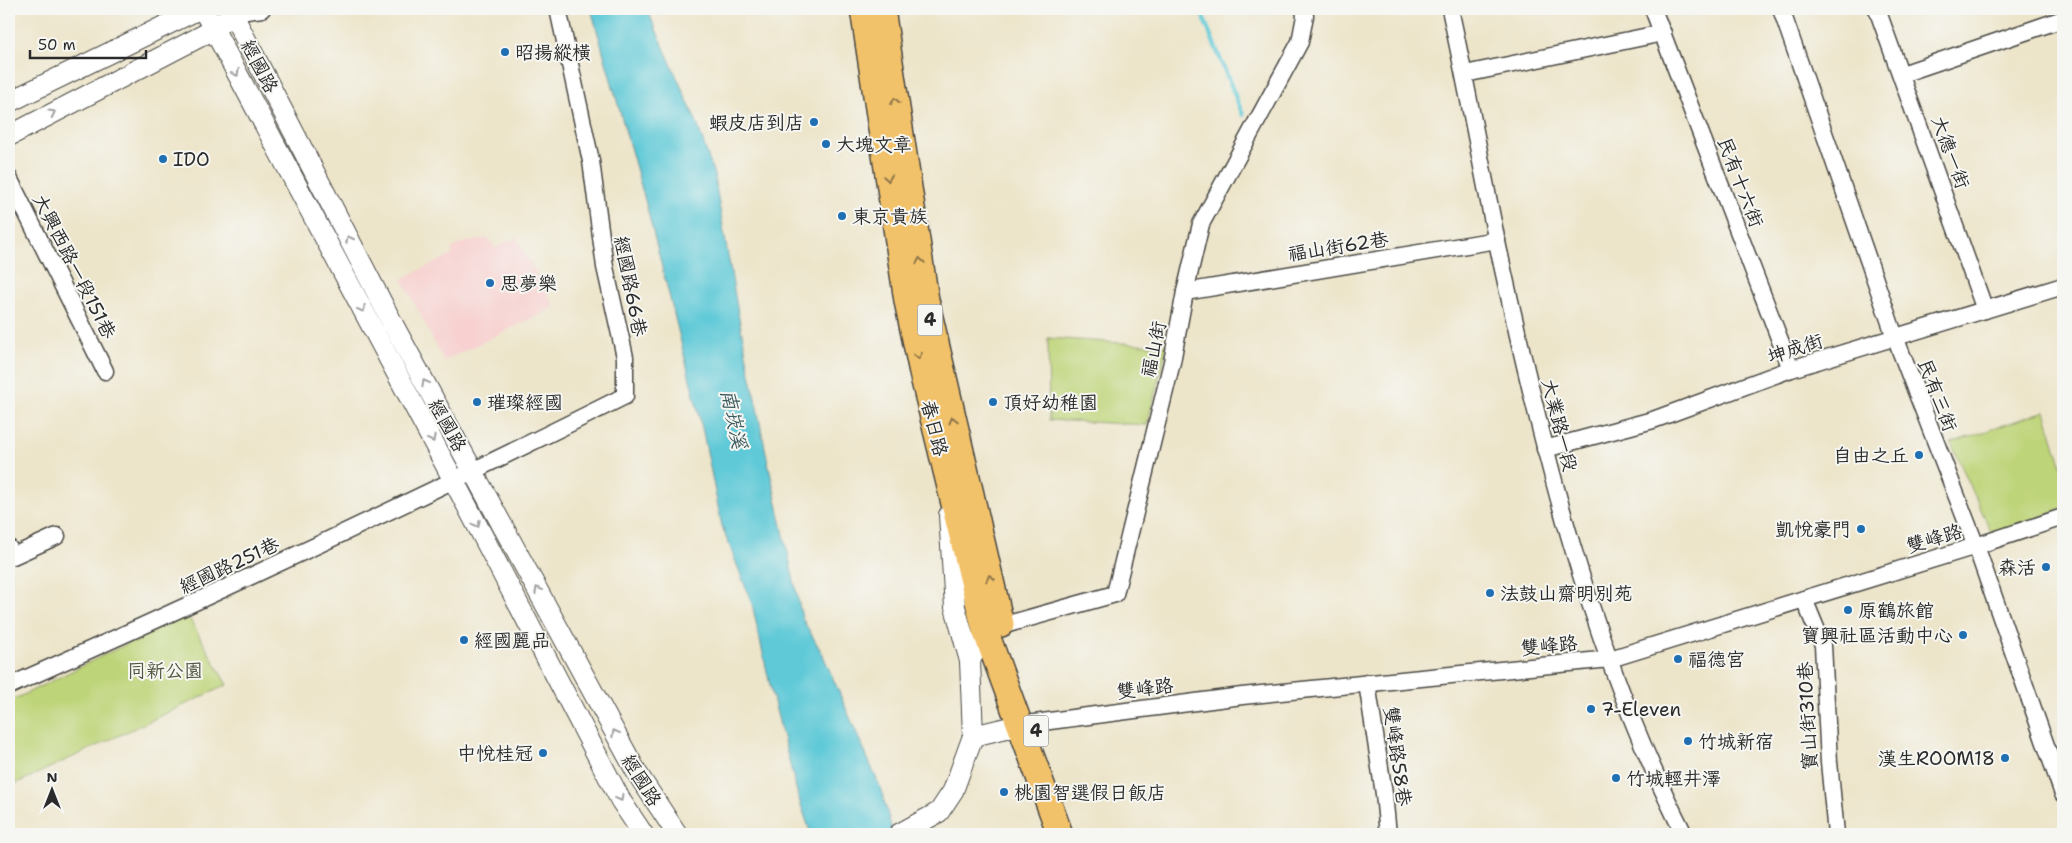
<svg xmlns="http://www.w3.org/2000/svg" width="2072" height="843" viewBox="0 0 2072 843" font-family="'Shantell Sans','LXGW WenKai TC',sans-serif">
<style>
.built{fill:#f7d0cf}
.green{fill:#bed478;stroke:#748052}
.water{fill:#5ec9d7;stroke:#447a81}
.lines{fill:none;stroke-linecap:round;stroke-linejoin:round}
.stream{stroke:#5ec9d7;stroke-width:4.5}
.minor-casing{stroke:#484743;stroke-width:19}
.tertiary-casing{stroke:#484743;stroke-width:22}
.primary-casing{stroke:#484743;stroke-width:28}
.minor{stroke:#fff;stroke-width:16}
.tertiary{stroke:#fff;stroke-width:20}
.primary{stroke:#f2c26a;stroke-width:25}
.oneway{stroke:#a0a0a0}
.oneway2{stroke:#8e764a}
.poi-dot{fill:#1f6fb2;stroke:#f6f6f2;stroke-width:2}
.labels{text-anchor:middle;stroke-width:4;stroke-linejoin:round;paint-order:stroke}
.shield{fill:#f6f6f2;stroke:#686867;stroke-width:1}
.shield-label{font-size:18px;font-weight:bold;fill:#2b2b2b}
.poi-label{font-size:19px;fill:#2b2b2b;stroke:#f6f6f2;text-anchor:start}
.street-label{font-size:19px;fill:#2b2b2b;stroke:#f6f6f2}
.park-label{font-size:19px;fill:#50553e;stroke:#f6f6f2}
.water-label{font-size:20px;font-style:italic;fill:#3a5a5f;stroke:#f6f6f2}
</style>
<rect width="100%" height="100%" fill="#f6f6f2"/>
<filter id="ink" filterUnits="userSpaceOnUse"><feTurbulence type="fractalNoise" baseFrequency=".02" numOctaves="2"/><feDisplacementMap in="SourceGraphic" scale="10" xChannelSelector="R" yChannelSelector="G"/><feConvolveMatrix kernelMatrix="1 2 1 2 8 2 1 2 1" color-interpolation-filters="sRGB"/></filter>
<filter id="wash" filterUnits="userSpaceOnUse"><feTurbulence type="fractalNoise" baseFrequency=".0096" numOctaves="4" result="noise"/><feDisplacementMap in="SourceGraphic" scale="20" xChannelSelector="R" yChannelSelector="G"/><feGaussianBlur stdDeviation="1.12" result="paint"/><feColorMatrix in="noise" values="0 0 0 0 0 0 0 0 0 0 0 0 0 0 0 0 0 1.4 0 .05"/><feComposite in="paint" operator="in"/></filter>
<g filter="url(#wash)">
<rect width="100%" height="100%" fill="#ede5ca"/>
<path class="built" d="M 516,237 L 555,307 L 444,361 L 402,279 L 453,254 L 451,249 L 462,243 L 488,238 L 495,248 Z"/>
<g class="green">
<path d="M 1048,338 L 1167,346 L 1147,425 L 1049,420 Z"/>
<path d="M 2045,411 L 2063,471 L 2063,509 L 1992,534 L 1951,443 Z"/>
<path d="M 187,614 L 227,685 L 13,785 L 9,777 L 9,702 Z"/>
</g>
<path class="water" d="M 591,9 L 647,9 L 697,123 L 714,175 L 738,313 L 765,448 L 802,618 L 822,653 L 881,789 L 893,834 L 811,834 L 798,796 L 772,694 L 752,604 L 722,526 L 703,432 L 677,326 L 645,200 Z"/>
<g class="lines">
<path class="stream" d="M 1200,9 L 1243,115"/>
</g>
</g>
<g filter="url(#ink)">
<g class="lines">
<g class="minor-casing">
<g id="minor">
<path d="M 1450,9 C 1467,86 1481,164 1497,242 C 1541,444 1590,649 1684,834"/>
<path d="M 1653,9 L 1791,369"/>
<path d="M 1781,9 L 1895,337 L 1976,546 L 2063,794"/>
<path d="M 1877,9 L 1985,310"/>
<path d="M 232,13 L 262,9"/>
<path d="M 1465,74 L 1663,33"/>
<path d="M 1902,74 L 2063,19"/>
<path d="M 9,178 L 105,371"/>
<path d="M 1185,292 L 1497,240"/>
<path d="M 1545,449 L 1653,420 L 1791,369 L 2063,286"/>
<path d="M 9,548 L 13,556 L 57,536"/>
<path d="M 1804,599 L 1823,645 L 1829,762 L 1836,834"/>
<path d="M 1001,626 L 1115,594 L 1172,362 L 1185,292 L 1201,224 L 1300,42 L 1305,16 L 1304,9"/>
<path d="M 1367,683 L 1384,794 L 1388,834"/>
<path d="M 9,686 C 216,594 421,498 625,396 L 625,357 L 605,267 L 591,161 L 558,9"/>
<path d="M 1019,725 L 1242,696 L 1610,659 L 1976,546 L 2063,517"/>
</g>
</g>
<g class="tertiary-casing">
<g id="tertiary">
<path d="M 203,9 L 454,481 L 621,801 L 643,834"/>
<path d="M 230,9 L 395,328 L 637,773 L 677,834"/>
<path d="M 9,102 L 199,9"/>
<path d="M 9,136 L 213,30 L 223,21"/>
<path d="M 949,515 L 955,607 L 970,661"/>
<path d="M 973,736 L 1019,725"/>
<path d="M 899,834 L 939,812 L 953,791 L 973,736 L 970,661 L 985,630 L 993,628"/>
</g>
</g>
<g class="primary-casing">
<g id="primary">
<path d="M 863,9 L 907,301 L 923,377 L 985,630 L 1060,834"/>
<path d="M 882,9 L 926,300 L 1001,624"/>
</g>
</g>
<use href="#minor" class="minor"/>
<use href="#tertiary" class="tertiary"/>
<use href="#primary" class="primary"/>
</g>
<defs><path id="oneway-chevron" d="M-2-3.5L2.5 0L-2 3.5" fill="none" stroke-width="1.6" stroke-linecap="round" stroke-linejoin="round" transform="scale(1.25)"/></defs>
<g class="oneway">
<use href="#oneway-chevron" transform="translate(236 73) rotate(62)"/>
<use href="#oneway-chevron" transform="translate(52 113) rotate(-27)"/>
<use href="#oneway-chevron" transform="translate(349 239) rotate(-117)"/>
<use href="#oneway-chevron" transform="translate(362 309) rotate(62)"/>
<use href="#oneway-chevron" transform="translate(425 383) rotate(-119)"/>
<use href="#oneway-chevron" transform="translate(432 439) rotate(62)"/>
<use href="#oneway-chevron" transform="translate(477 524) rotate(62)"/>
<use href="#oneway-chevron" transform="translate(538 590) rotate(-118)"/>
<use href="#oneway-chevron" transform="translate(615 733) rotate(-118)"/>
<use href="#oneway-chevron" transform="translate(620 798) rotate(61)"/>
</g>
<g class="oneway2">
<use href="#oneway-chevron" transform="translate(895 101) rotate(-99)"/>
<use href="#oneway-chevron" transform="translate(888 178) rotate(81)"/>
<use href="#oneway-chevron" transform="translate(920 261) rotate(-99)"/>
<use href="#oneway-chevron" transform="translate(918 356) rotate(79)"/>
<use href="#oneway-chevron" transform="translate(953 420) rotate(-104)"/>
<use href="#oneway-chevron" transform="translate(990 578) rotate(-103)"/>
</g>
</g>
<g class="poi-dot">
<circle cx="505" cy="52" r="5"/>
<circle cx="814" cy="122" r="5"/>
<circle cx="826" cy="144" r="5"/>
<circle cx="163" cy="159" r="5"/>
<circle cx="842" cy="216" r="5"/>
<circle cx="490" cy="283" r="5"/>
<circle cx="477" cy="402" r="5"/>
<circle cx="993" cy="402" r="5"/>
<circle cx="1919" cy="455" r="5"/>
<circle cx="1861" cy="529" r="5"/>
<circle cx="2046" cy="567" r="5"/>
<circle cx="1490" cy="593" r="5"/>
<circle cx="1848" cy="610" r="5"/>
<circle cx="1963" cy="635" r="5"/>
<circle cx="464" cy="640" r="5"/>
<circle cx="1678" cy="659" r="5"/>
<circle cx="1591" cy="709" r="5"/>
<circle cx="1688" cy="741" r="5"/>
<circle cx="543" cy="753" r="5"/>
<circle cx="2005" cy="758" r="5"/>
<circle cx="1616" cy="778" r="5"/>
<circle cx="1004" cy="792" r="5"/>
</g>
<g class="labels">
<g class="shield">
<rect x="917.5" y="304.5" width="25" height="31" rx="4"/>
<rect x="1023.5" y="715.5" width="25" height="31" rx="4"/>
</g>
<g class="shield-label">
<text x="930" y="326">4</text>
<text x="1036" y="737">4</text>
</g>
<g class="poi-label">
<text x="515" y="59">昭揚縱橫</text>
<text x="804" y="129" text-anchor="end">蝦皮店到店</text>
<text x="836" y="151">大塊文章</text>
<text x="173" y="166">IDO</text>
<text x="852" y="223">東京貴族</text>
<text x="500" y="290">思夢樂</text>
<text x="487" y="409">璀璨經國</text>
<text x="1003" y="409">頂好幼稚園</text>
<text x="1909" y="462" text-anchor="end">自由之丘</text>
<text x="1851" y="536" text-anchor="end">凱悅豪門</text>
<text x="2036" y="574" text-anchor="end">森活</text>
<text x="1500" y="600">法鼓山齋明別苑</text>
<text x="1858" y="617">原鶴旅館</text>
<text x="1953" y="642" text-anchor="end">寶興社區活動中心</text>
<text x="474" y="647">經國麗品</text>
<text x="1688" y="666">福德宮</text>
<text x="1601" y="716">7-Eleven</text>
<text x="1698" y="748">竹城新宿</text>
<text x="533" y="760" text-anchor="end">中悅桂冠</text>
<text x="1995" y="765" text-anchor="end">漢生ROOM18</text>
<text x="1626" y="785">竹城輕井澤</text>
<text x="1014" y="799">桃園智選假日飯店</text>
</g>
<g class="street-label">
<text transform="translate(260 66) rotate(62)" y="7">經國路</text>
<text transform="translate(1951 152) rotate(70)" y="7">大德一街</text>
<text transform="translate(1741 182) rotate(69)" y="7">民有十六街</text>
<text transform="translate(1338 246) rotate(-9)" y="7">福山街62巷</text>
<text transform="translate(75 266) rotate(63)" y="7">大興西路一段151巷</text>
<text transform="translate(631 286) rotate(79)" y="7">經國路66巷</text>
<text transform="translate(1795 348) rotate(-18)" y="7">坤成街</text>
<text transform="translate(1153 349) rotate(-78)" y="7">福山街</text>
<text transform="translate(1938 395) rotate(69)" y="7">民有三街</text>
<text transform="translate(448 425) rotate(61)" y="7">經國路</text>
<text transform="translate(1560 425) rotate(76)" y="7">大業路一段</text>
<text transform="translate(935 428) rotate(76)" y="7">春日路</text>
<text transform="translate(1934 538) rotate(-17)" y="7">雙峰路</text>
<text transform="translate(229 565) rotate(-25)" y="7">經國路251巷</text>
<text transform="translate(1549 645) rotate(-6)" y="7">雙峰路</text>
<text transform="translate(1145 688) rotate(-7)" y="7">雙峰路</text>
<text transform="translate(1807 716) rotate(-93)" y="7">寶山街310巷</text>
<text transform="translate(1398 756) rotate(82)" y="7">雙峰路58巷</text>
<text transform="translate(642 780) rotate(58)" y="7">經國路</text>
</g>
<g class="park-label">
<text x="165" y="677">同新公園</text>
</g>
<g class="water-label">
<text transform="translate(734 419) rotate(78)" y="7">南崁溪</text>
</g>
</g>
<rect width="2072" height="843" fill="none" stroke="#f6f6f2" stroke-width="30"/>
<g transform="translate(52 790)" stroke="#f6f6f2" stroke-width="4" paint-order="stroke">
<path d="M0-4L9 19L0 12L-9 19Z" fill="#2b2b2b"/>
<text y="-8" font-size="14" font-weight="bold" text-anchor="middle" fill="#2b2b2b">N</text>
</g>
<path d="M30 50v8h116v-8" fill="none" stroke="#2b2b2b" stroke-width="2.5"/>
<text x="38" y="50" font-size="15" fill="#2b2b2b" stroke="#f6f6f2" stroke-width="4" paint-order="stroke">50 m</text>
</svg>
